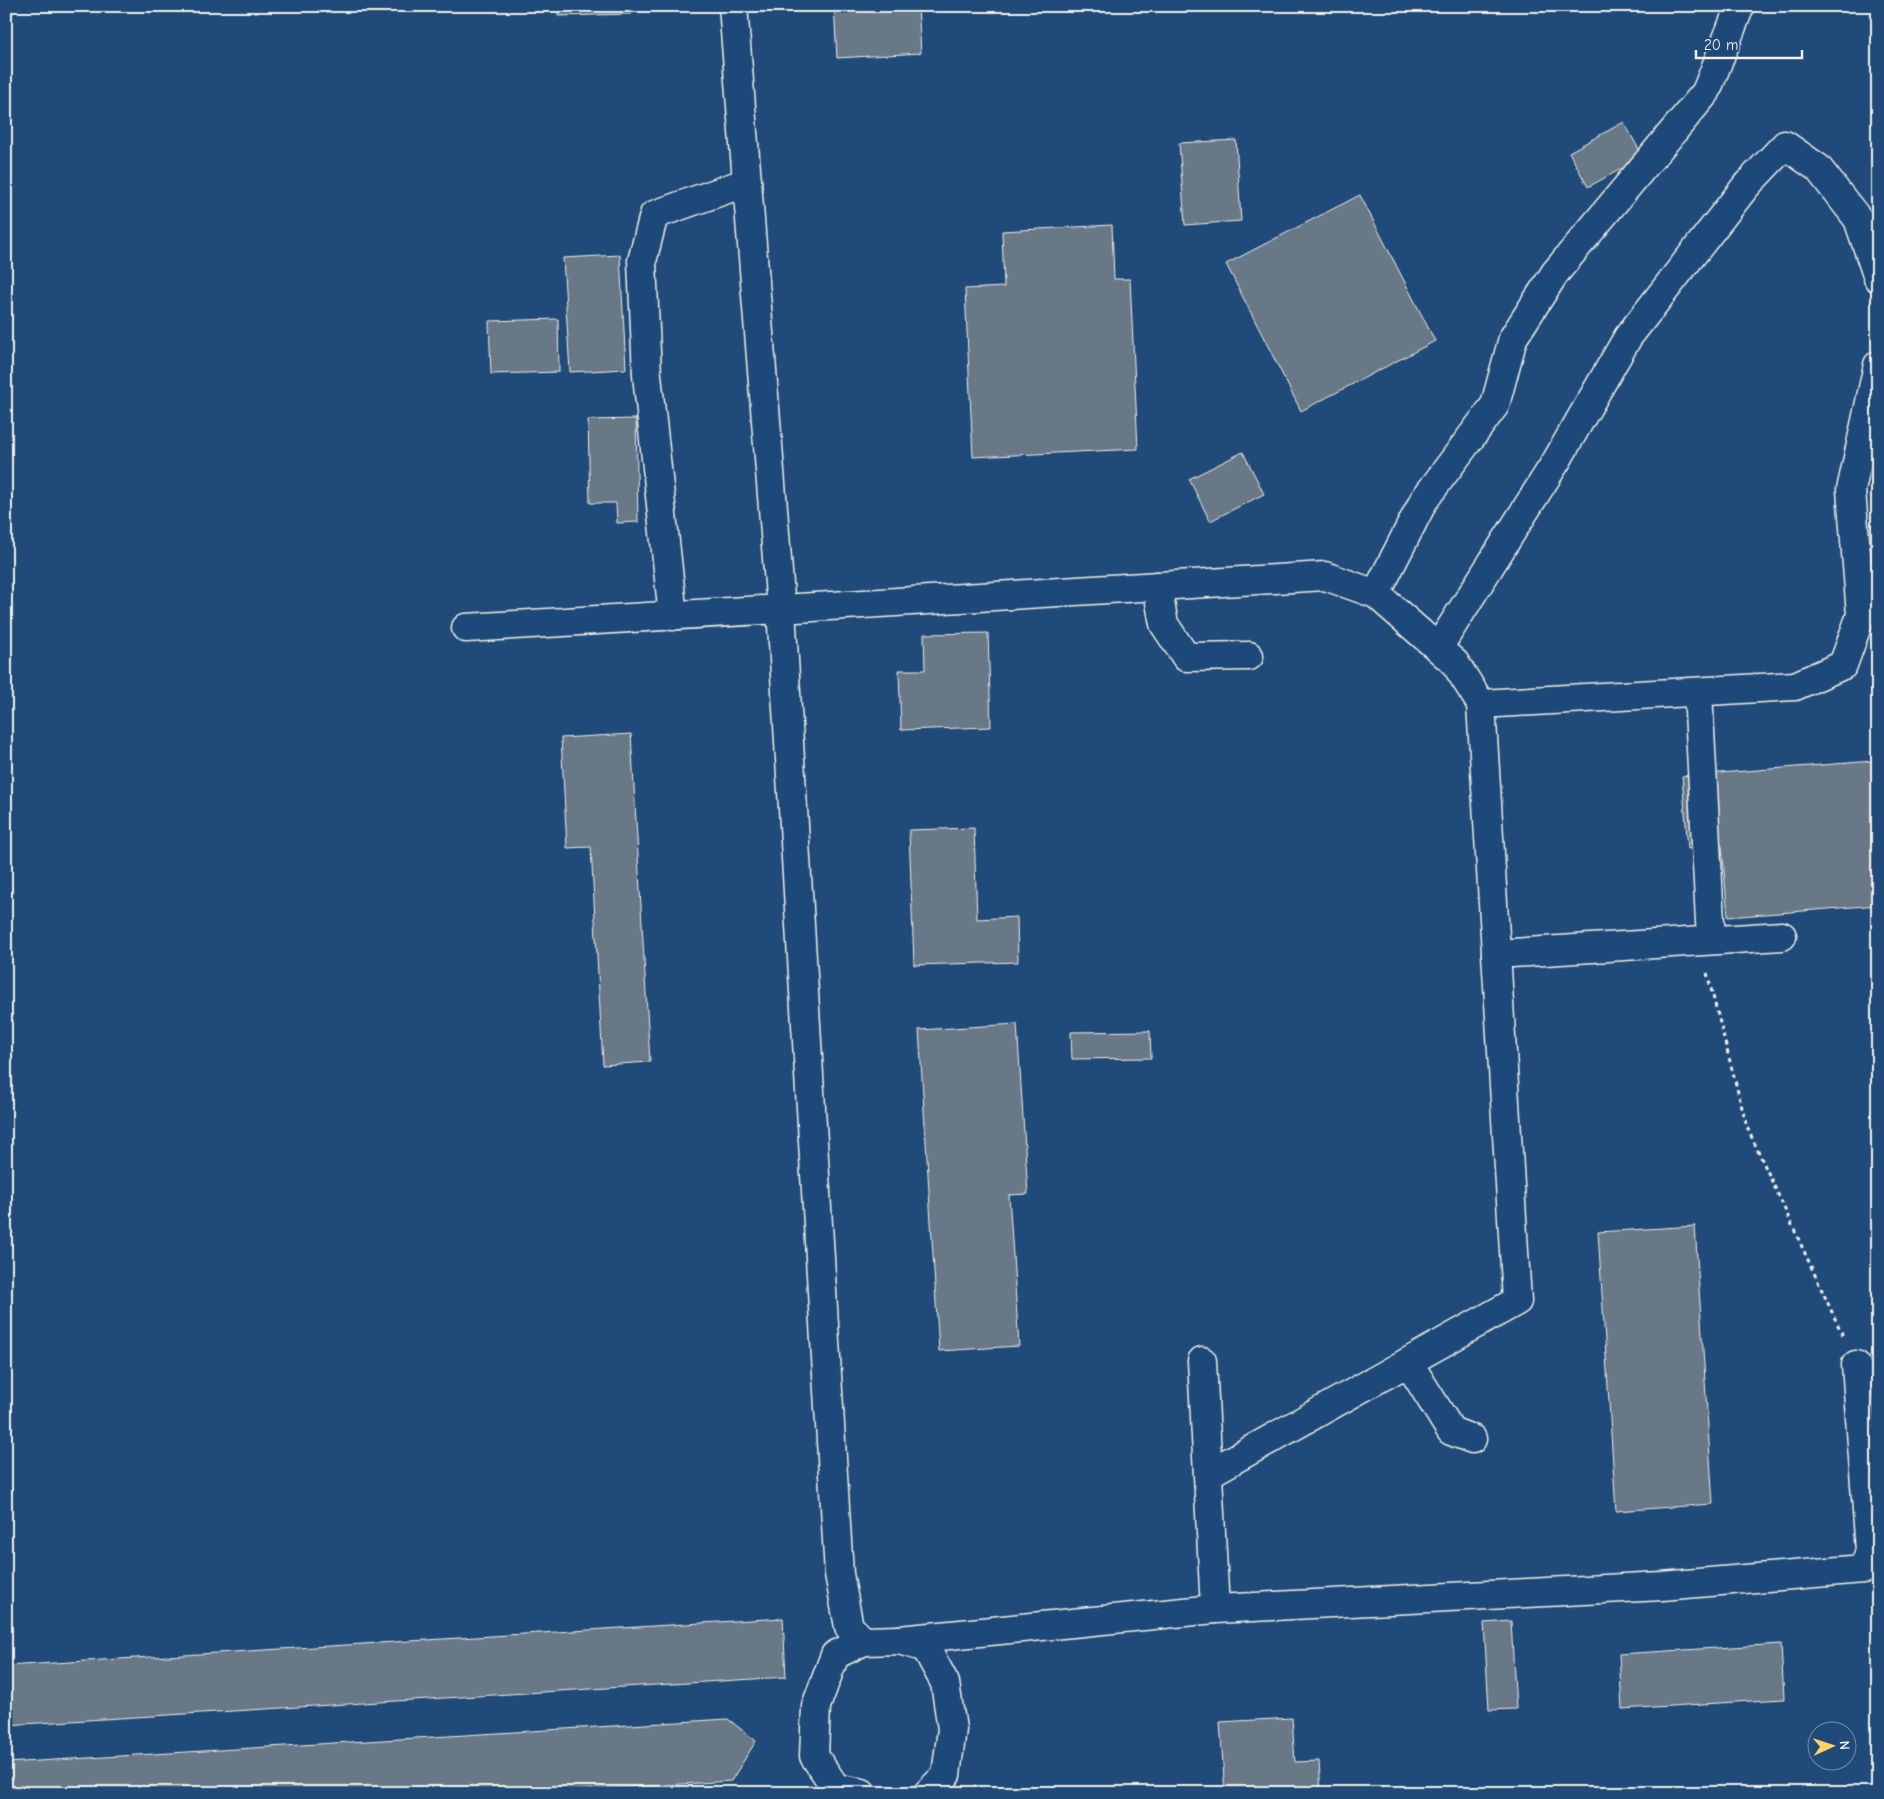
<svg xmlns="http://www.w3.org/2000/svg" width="1884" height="1799" viewBox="0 0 1884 1799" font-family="'Comic Neue',sans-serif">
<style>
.building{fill:#687887;stroke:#f4f1e8}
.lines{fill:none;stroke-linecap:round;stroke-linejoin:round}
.minor-casing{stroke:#f4f1e8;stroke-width:31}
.path{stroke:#f4f1e8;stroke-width:3;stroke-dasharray:4 4;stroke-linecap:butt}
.minor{stroke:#1f4a7a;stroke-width:28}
</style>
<rect width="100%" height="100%" fill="#1f4a7a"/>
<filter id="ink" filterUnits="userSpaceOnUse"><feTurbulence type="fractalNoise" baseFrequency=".02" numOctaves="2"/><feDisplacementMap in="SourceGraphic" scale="10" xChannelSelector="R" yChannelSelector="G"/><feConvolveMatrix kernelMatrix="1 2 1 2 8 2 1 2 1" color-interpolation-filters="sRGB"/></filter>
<g filter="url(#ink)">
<g class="building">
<path d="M 558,6 L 631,6 L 631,14 L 558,16 Z"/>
<path d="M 834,6 L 918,6 L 921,53 L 837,58 Z"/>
<path d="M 1624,122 L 1643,157 L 1588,187 L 1569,152 Z"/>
<path d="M 1236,140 L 1241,221 L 1185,225 L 1179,143 Z"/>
<path d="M 1360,195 L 1435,341 L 1301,411 L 1226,264 Z"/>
<path d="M 1112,225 L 1114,279 L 1130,279 L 1138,449 L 973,457 L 965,289 L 1004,287 L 1002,231 Z"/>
<path d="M 620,255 L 626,369 L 570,372 L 563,258 Z"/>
<path d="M 558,319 L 559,372 L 491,374 L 489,321 Z"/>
<path d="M 636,419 L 638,522 L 617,523 L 616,503 L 590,503 L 588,420 Z"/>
<path d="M 1243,452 L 1264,494 L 1210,521 L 1189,479 Z"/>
<path d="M 988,633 L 991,727 L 901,730 L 899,670 L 925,670 L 924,634 Z"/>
<path d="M 631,734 L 650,1062 L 603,1065 L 591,847 L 567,848 L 561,738 Z"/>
<path d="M 1873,761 L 1878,821 L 1878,905 L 1728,917 L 1722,846 L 1688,849 L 1682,776 Z"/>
<path d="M 974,828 L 977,919 L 1017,917 L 1018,962 L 914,965 L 909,830 Z"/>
<path d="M 1017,1024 L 1028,1194 L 1009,1195 L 1019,1346 L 939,1351 L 919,1030 Z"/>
<path d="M 1150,1031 L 1151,1058 L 1072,1059 L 1071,1032 Z"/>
<path d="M 1695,1226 L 1713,1504 L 1616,1511 L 1598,1232 Z"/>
<path d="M 783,1618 L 786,1677 L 6,1725 L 6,1666 Z"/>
<path d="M 1511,1621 L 1516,1709 L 1489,1710 L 1484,1623 Z"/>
<path d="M 1781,1644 L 1784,1699 L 1622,1709 L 1619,1654 Z"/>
<path d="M 1292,1718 L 1295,1762 L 1319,1761 L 1321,1793 L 1225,1793 L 1220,1722 Z"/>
<path d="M 728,1719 L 756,1741 L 731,1781 L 536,1793 L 6,1793 L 6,1763 Z"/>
</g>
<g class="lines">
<g class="minor-casing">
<g id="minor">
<path d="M 733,6 L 781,609 L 839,1574 L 849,1627 L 864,1641"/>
<path d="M 1157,586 L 1164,624 L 1186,657 L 1249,656"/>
<path d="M 1376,594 L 1424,500 L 1495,405 L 1513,338 L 1555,273 L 1706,92 L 1740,6"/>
<path d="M 673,616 L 647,375 L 642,261 L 654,215 L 747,182"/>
<path d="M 466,628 L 1325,576 L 1376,594 L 1455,663 L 1481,704 L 1517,1301 L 1208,1474"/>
<path d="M 1438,648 L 1557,460 L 1628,337 L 1746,186 L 1785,145 L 1818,168 L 1858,219 L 1878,278"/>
<path d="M 1698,692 L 1711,940"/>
<path d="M 1481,704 L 1795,686 L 1843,665 L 1861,615 L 1851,490 L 1878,365"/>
<path d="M 1496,954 L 1782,936"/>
<path d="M 1202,1361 L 1215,1609"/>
<path d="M 1408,1362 L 1451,1431 L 1472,1439"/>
<path d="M 899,1640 L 1215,1609 L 1662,1586 L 1863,1569 L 1870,1551 L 1856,1365"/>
<path d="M 862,1793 L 836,1788 L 814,1756 L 816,1706 L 835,1655 L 864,1641 L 899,1640 L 926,1648 L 945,1683 L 952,1729 L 946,1775 L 928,1793"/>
</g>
</g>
<path class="path" d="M 1707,973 L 1747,1127 L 1843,1336"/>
<use href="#minor" class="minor"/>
</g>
</g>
<rect width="1884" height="1799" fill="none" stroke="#1f4a7a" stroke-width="25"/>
<rect x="12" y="12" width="1859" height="1774" fill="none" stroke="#f4f1e8" stroke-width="2" filter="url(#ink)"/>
<g transform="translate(1832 1746) rotate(87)"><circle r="24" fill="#1f4a7a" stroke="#748da6"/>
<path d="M0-4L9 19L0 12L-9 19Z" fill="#ffd166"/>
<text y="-8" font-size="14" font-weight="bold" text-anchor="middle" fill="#f4f1e8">N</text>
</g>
<path d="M1696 50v8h106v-8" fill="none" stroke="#f4f1e8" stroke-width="2.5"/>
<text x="1704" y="50" font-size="15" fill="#f4f1e8" stroke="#1f4a7a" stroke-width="4" paint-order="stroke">20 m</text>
</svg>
